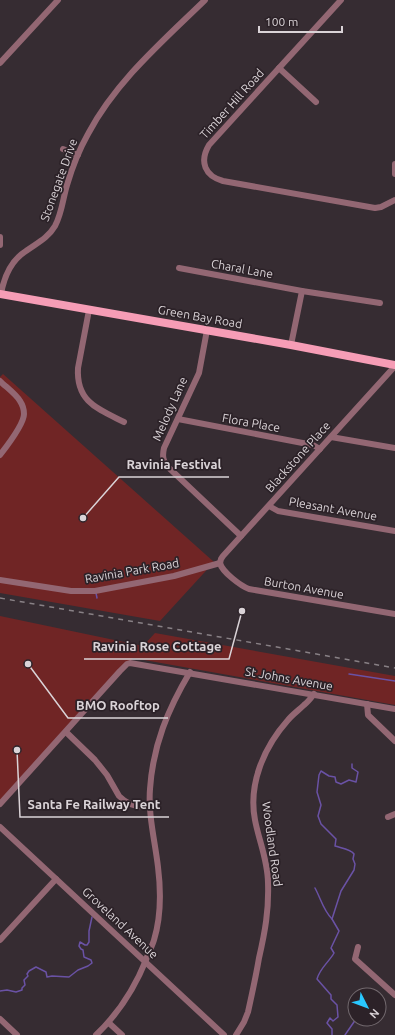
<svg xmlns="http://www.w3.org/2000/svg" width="395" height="1035" viewBox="0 0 395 1035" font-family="Ubuntu,sans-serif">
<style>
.green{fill:#702525}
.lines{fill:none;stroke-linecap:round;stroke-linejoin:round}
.stream{stroke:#6a52a5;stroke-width:1.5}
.minor{stroke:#936773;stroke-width:6}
.major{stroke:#f69db6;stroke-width:8}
.rail{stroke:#888085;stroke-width:1.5;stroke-dasharray:5 5;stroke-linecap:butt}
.labels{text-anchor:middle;stroke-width:3.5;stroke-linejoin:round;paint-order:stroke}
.street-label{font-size:12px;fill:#dad3d7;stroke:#2c2228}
.leader{fill:none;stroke:#dad3d7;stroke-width:1.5}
.callout-dot{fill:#dad3d7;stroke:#2c2228;stroke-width:1.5}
.callout-label{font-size:13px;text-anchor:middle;font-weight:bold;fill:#dad3d7;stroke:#2c2228;stroke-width:3.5;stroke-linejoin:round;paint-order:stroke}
</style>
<rect width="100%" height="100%" fill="#362c32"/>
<g class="green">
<path d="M 3,374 L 214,562 L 160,621 L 0,593 L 0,377 Z"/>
<path d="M 0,616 L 143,646 L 155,633 L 395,676 L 395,705 L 133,658 L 0,803 Z"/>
</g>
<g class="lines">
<g class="stream">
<path d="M 96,593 L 97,598"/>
<path d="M 349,674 L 395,681"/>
<path d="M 315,888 C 321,899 323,910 332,919"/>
<path d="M 0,991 L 7,990 L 16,992 L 22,990 L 22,988 L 25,985 L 24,980 L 28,976 L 27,974 L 29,971 L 36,967 L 46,972 L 47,977 L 52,976 L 69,977 L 78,970 L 88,966 L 92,963 L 91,960 L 84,957 L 83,950 L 81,949 L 79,946 L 80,942 L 85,945 L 87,945 L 89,942 L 89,931 L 92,917"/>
<path d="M 332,1035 L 332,1029 L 327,1023 L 330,1018 L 333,1021 L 338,1017 L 337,1005 L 331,999 L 331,995 L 317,979 C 320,968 329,962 334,953 L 331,948 L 339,931 L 332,919 L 341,891 L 354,870 L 355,864 L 353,859 L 354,854 C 351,849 341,848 335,846 L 336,839 L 321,824 L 318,816 L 321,805 L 317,792 L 319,775 L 321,771 L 329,776 L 335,777 L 336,782 L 341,784 L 349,780 L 356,782 L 358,772 L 352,768 L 352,764"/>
<path d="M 345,1035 L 356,1019"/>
</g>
<g class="minor">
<path d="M 341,0 L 209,145 C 199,162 205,176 223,181 L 375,208 L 381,207 L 395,200"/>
<path d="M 0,63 L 58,0"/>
<path d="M 279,68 L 316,102"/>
<path d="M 63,149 L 78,155"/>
<path d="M 395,164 L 395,174"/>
<path d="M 0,237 L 0,245"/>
<path d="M 179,268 L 302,291 L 380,303"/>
<path d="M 1,294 C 4,277 10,261 26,251 C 37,243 48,238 55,226 C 62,213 63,198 67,185 C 72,168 79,150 88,134 C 116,81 163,41 205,0"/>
<path d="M 89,310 L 78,368 C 76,402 98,409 124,422"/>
<path d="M 207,330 L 199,373 L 164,448 C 162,457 163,461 169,468 L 241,536"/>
<path d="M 291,345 L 302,291"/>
<path d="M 0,381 C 6,387 16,394 20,401 C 22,404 24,410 24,414 C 24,424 7,446 0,455"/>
<path d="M 178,419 L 313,445 L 320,449"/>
<path d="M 331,437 L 395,448"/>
<path d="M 269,506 L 278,511 L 395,531"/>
<path d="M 220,563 L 221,559 L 223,556 L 395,366"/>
<path d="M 220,563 C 222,572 241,586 249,589 L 395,614"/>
<path d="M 0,580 L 71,591 L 95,591 L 174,576 L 220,563"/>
<path d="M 367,704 L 368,715 L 395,741"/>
<path d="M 66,732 L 95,760 L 107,775 L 119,796 C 127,804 138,808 149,806"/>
<path d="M 0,804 L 120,671 L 127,664 L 130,663 L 395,709"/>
<path d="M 388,817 L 395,814"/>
<path d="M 0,827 L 224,1035"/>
<path d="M 0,940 L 56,879"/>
<path d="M 358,947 L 355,959 L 395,995"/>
<path d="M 0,1019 L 17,1035"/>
<path d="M 109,1023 L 122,1035"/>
<path d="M 96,1035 C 119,1013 134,990 146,960 C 148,953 152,947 154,940 C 161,917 161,891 158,867 C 155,841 148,815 150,789 C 153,745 168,709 190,672"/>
<path d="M 236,1035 L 244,1022 L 248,1012 C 252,994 256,976 259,958 C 265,932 269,910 268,883 C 268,861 259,841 255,820 C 248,784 264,747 288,720 C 293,714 299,710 304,705 C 308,702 311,698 314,694"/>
</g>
<path class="major" d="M 0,294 L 291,345 L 395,365"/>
<path class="rail" d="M 0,598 L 395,668"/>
</g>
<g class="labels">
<g class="street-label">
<text transform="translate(232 104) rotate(-48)" y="4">Timber Hill Road</text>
<text transform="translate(59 180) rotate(-70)" y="4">Stonegate Drive</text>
<text transform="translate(242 269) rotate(10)" y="4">Charal Lane</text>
<text transform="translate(200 317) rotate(10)" y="4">Green Bay Road</text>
<text transform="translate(170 409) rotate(-66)" y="4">Melody Lane</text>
<text transform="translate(251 423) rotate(10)" y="4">Flora Place</text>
<text transform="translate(298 457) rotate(-48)" y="4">Blackstone Place</text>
<text transform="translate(333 509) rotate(10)" y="4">Pleasant Avenue</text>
<text transform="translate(132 571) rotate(-10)" y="4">Ravinia Park Road</text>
<text transform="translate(304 588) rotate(10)" y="4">Burton Avenue</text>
<text transform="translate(289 679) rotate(10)" y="4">St Johns Avenue</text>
<text transform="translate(272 844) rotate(82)" y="4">Woodland Road</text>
<text transform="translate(120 923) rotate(43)" y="4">Groveland Avenue</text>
</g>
</g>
<path class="leader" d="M83 518L119 477H229M242 611L229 659H84M28 664L68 718H168M17 750L20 817H169"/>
<g class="callout-dot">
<circle cx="83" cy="518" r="4"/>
<circle cx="242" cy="611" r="4"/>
<circle cx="28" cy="664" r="4"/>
<circle cx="17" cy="750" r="4"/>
</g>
<g class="callout-label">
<text x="174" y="469">Ravinia Festival</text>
<text x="157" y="651">Ravinia Rose Cottage</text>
<text x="118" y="710">BMO Rooftop</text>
<text x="94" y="809">Santa Fe Railway Tent</text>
</g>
<g transform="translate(367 1007) rotate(132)"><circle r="19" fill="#2c2228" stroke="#72696e"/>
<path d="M0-3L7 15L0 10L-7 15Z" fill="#29c8ff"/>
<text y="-6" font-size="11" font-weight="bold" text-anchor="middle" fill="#dad3d7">N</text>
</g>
<path d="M259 26v6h83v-6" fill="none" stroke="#dad3d7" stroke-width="2"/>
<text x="265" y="26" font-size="12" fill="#dad3d7" stroke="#2c2228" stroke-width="3" paint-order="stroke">100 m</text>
</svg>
